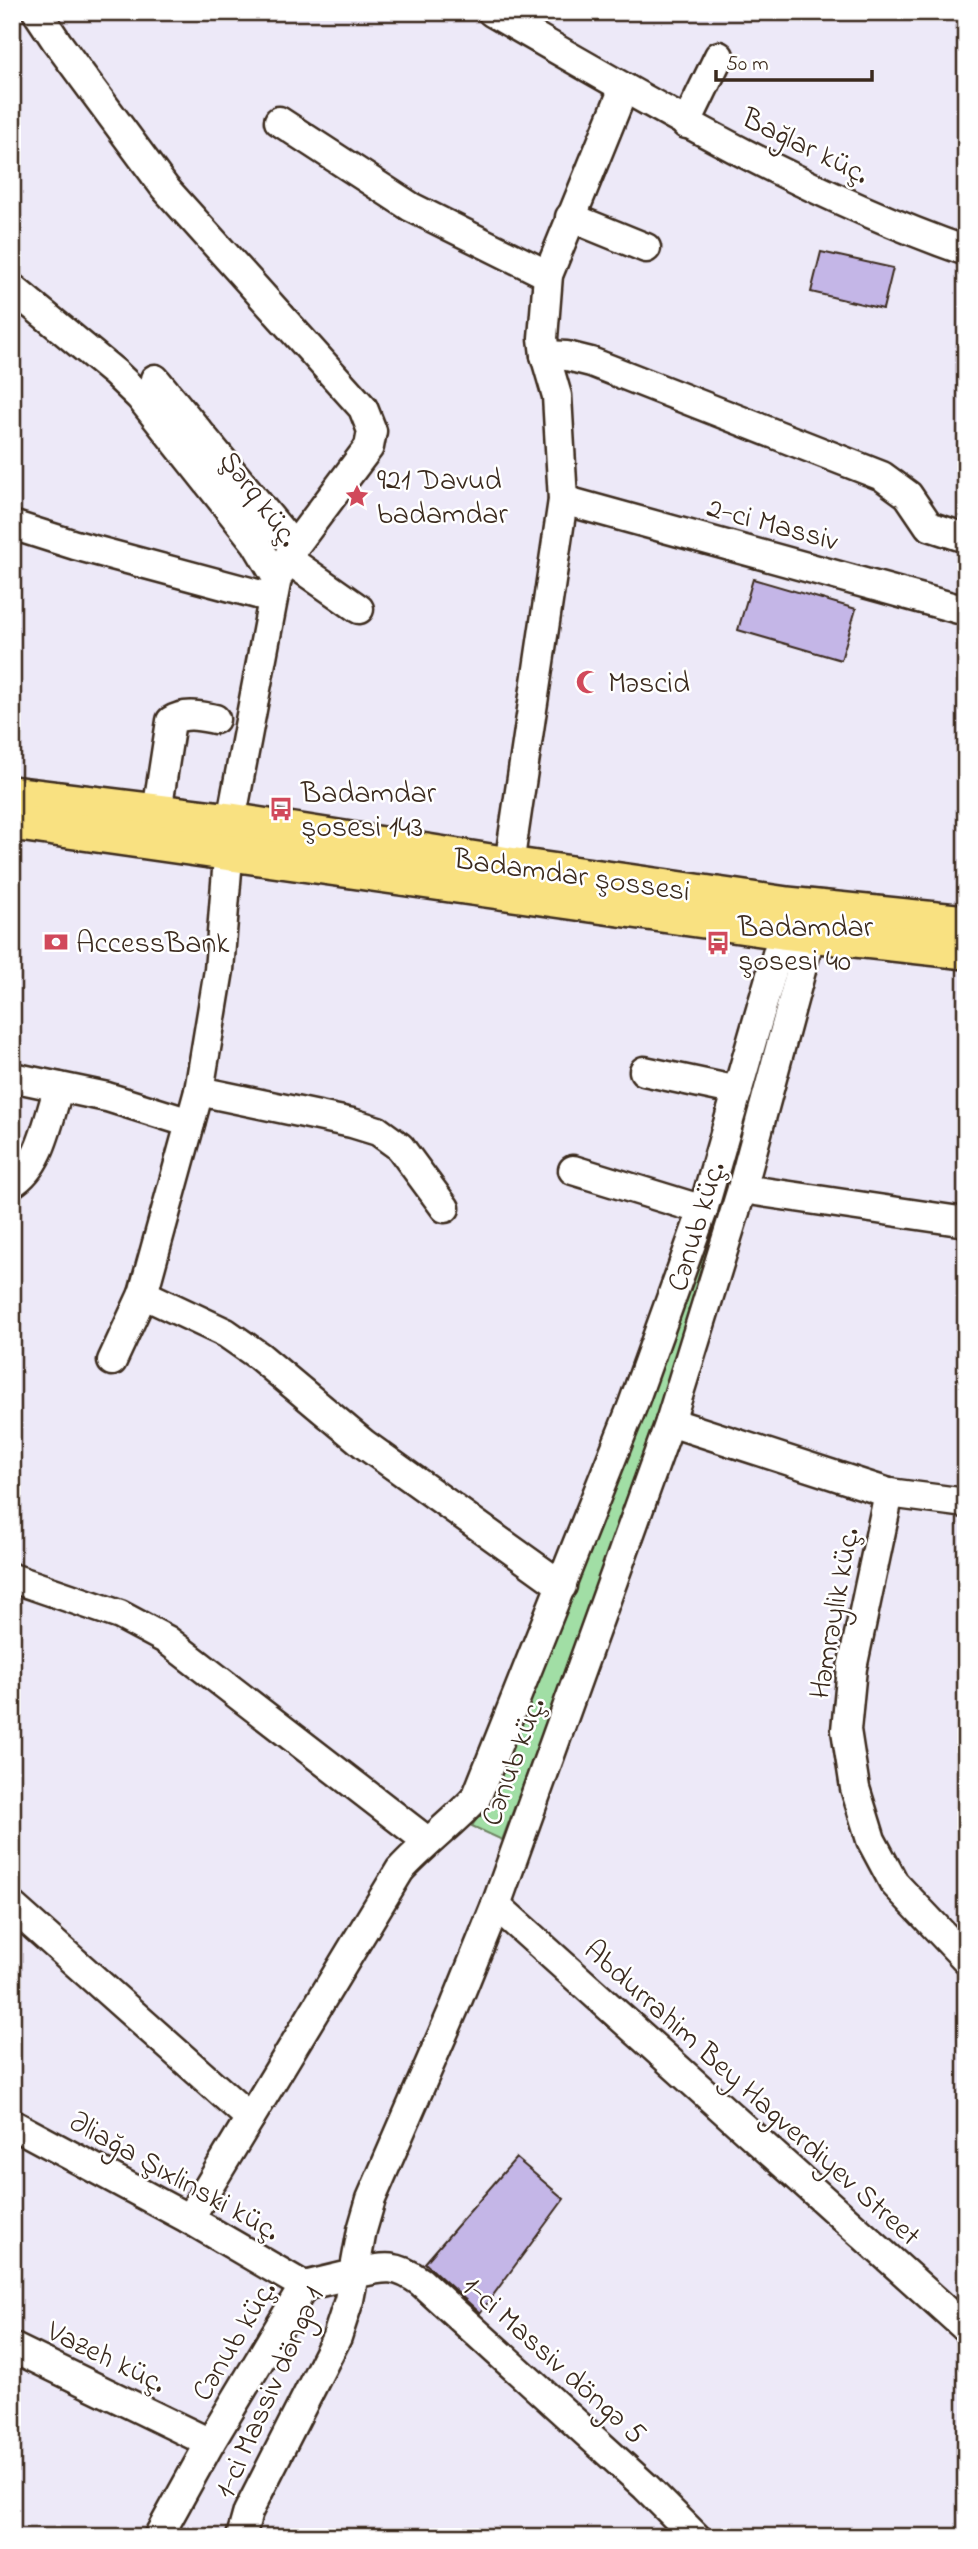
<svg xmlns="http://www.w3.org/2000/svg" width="978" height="2549" viewBox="0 0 978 2549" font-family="'Indie Flower',sans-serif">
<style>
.green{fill:#a1dea5;stroke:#6e8462;stroke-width:2}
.building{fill:#c4b6e7;stroke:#3b2a1e;stroke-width:2}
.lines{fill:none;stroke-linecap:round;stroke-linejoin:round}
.minor-casing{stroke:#3b2a1e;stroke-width:33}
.major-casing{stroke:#3b2a1e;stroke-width:40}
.minor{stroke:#fff;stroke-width:28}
.major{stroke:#f9e181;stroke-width:35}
.labels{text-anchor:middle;stroke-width:5;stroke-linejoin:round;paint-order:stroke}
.street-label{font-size:30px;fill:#3b2a1e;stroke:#fff}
.poi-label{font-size:30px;fill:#3b2a1e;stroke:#fff;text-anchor:start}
</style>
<rect width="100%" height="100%" fill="#ede9f8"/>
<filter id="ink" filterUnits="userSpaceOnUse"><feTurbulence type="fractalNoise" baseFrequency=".0143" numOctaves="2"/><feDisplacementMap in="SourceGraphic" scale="14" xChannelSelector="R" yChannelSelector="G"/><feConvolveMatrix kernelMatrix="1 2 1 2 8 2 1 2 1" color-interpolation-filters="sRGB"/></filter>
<g filter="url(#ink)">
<path class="green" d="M 777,983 L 786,985 L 741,1149 L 628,1506 L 502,1840 L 472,1826 L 493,1793 L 643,1409 Z"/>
<g class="building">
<path d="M 821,252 L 893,268 L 883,309 L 811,292 Z"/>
<path d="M 753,579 L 856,609 L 841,660 L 738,630 Z"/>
<path d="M 516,2158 L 564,2199 L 480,2313 L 425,2263 Z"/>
</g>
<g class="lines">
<g class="minor-casing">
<g id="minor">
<path d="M 37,12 L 57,42 L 165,188 L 363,408 L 372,431 L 369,447 L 294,547 L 277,578"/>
<path d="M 492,12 C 645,100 798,192 966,251"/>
<path d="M 279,121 L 411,207 L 548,275"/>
<path d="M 686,124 L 719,56"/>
<path d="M 570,217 L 646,248"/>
<path d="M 12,288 L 115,373 L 140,397 L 256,543 L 277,578 L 231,821 L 219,970 L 199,1091 L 143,1294 L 112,1361"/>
<path d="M 545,355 L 567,356 L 591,362 L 882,476 L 908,495 L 929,526 L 966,538"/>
<path d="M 155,379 L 294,547"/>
<path d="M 563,500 L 966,611"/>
<path d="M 12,525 L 75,545 L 272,598"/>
<path d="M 289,560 L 359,609"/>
<path d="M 157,812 L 171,721 C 185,712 200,716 215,719"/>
<path d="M 509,865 L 563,500 L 557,396 L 545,355 L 543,338 L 548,275 L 624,88"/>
<path d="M 644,1071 L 738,1091"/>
<path d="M 12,1077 L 107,1097 L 190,1123"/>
<path d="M 199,1091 L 352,1123 L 378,1131 L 400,1147 L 445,1208"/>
<path d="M 573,1170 L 703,1210"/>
<path d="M 12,1183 C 42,1165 48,1119 59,1087"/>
<path d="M 742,1189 L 966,1222"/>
<path d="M 143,1294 L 226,1333 L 259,1356 L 364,1444 L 562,1586"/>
<path d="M 670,1422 L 889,1493 L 966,1503"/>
<path d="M 889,1493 L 852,1668 L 846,1730 L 855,1788 L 871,1840 L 894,1883 L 966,1959"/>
<path d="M 12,1578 L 120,1615 L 167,1640 L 427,1841"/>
<path d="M 496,1905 L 966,2328"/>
<path d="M 12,1906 L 250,2118"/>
<path d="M 12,2124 L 189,2219 L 304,2286"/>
<path d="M 189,2219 L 400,1870 C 424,1844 452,1823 476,1798 L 632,1407 L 703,1210 L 779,947 L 786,912"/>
<path d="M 12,2347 L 210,2443"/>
<path d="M 158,2537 L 210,2443 L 304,2286 L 354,2274 L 362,2230 L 371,2199 L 455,2006 L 496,1905 L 670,1422 L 742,1189 L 816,915"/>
<path d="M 241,2537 L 248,2512 L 337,2337 L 349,2300 L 354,2274 C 384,2267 395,2263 421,2282 L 646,2487 L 696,2537"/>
</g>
</g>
<g class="major-casing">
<g id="major">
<path d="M 12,794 L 231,821 L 509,865 L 787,905 L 966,923"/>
<path d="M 12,822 L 782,931 L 966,951"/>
</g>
</g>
<use href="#minor" class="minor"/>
<use href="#major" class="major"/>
</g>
</g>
<defs>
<g id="sight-bare" transform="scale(1.89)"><path d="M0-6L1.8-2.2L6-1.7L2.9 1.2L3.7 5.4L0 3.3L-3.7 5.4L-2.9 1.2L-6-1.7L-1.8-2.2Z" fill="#d1495b" stroke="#fff" stroke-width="2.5" paint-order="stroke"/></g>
<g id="mosque-bare" transform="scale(1.89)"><path d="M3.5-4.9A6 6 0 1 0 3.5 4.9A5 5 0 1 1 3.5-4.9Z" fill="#d1495b" stroke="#fff" stroke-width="2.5" paint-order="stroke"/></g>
<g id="bus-bare" transform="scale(1.89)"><path d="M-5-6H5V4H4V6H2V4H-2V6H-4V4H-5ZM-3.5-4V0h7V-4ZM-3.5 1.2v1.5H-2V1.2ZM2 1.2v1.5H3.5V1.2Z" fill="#d1495b" stroke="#fff" stroke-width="2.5" paint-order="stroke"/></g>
<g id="bank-bare" transform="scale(1.89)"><path d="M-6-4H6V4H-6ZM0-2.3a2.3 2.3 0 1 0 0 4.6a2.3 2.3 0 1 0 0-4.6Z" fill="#d1495b" stroke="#fff" stroke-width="2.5" paint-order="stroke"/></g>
</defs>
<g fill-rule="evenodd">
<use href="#sight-bare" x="357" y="496"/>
<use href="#mosque-bare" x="588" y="682"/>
<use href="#bus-bare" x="281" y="809"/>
<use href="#bank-bare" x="56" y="942"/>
<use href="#bus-bare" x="718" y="943"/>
</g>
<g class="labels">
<g class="street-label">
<text transform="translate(806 145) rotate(26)" y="10">Bağlar küç.</text>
<text transform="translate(260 498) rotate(53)" y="10">Şərq küç.</text>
<text transform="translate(773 523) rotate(15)" y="10">2-ci Massiv</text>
<text transform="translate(572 874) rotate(8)" y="10">Badamdar şossesi</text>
<text transform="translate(695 1226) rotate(-73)" y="10">Cənub küç.</text>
<text transform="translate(833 1613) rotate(-80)" y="10">Həmrəylik küç.</text>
<text transform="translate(512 1761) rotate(-70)" y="10">Cənub küç.</text>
<text transform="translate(753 2092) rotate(42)" y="10">Abdurrahim Bey Hagverdiyev Street</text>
<text transform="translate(175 2175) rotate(29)" y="10">Əliağa Şıxlinski küç.</text>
<text transform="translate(233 2340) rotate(-59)" y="10">Cənub küç.</text>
<text transform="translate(107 2356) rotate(26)" y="10">Vazeh küç.</text>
<text transform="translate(555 2359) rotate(42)" y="10">1-ci Massiv döngə 5</text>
<text transform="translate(268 2392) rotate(-66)" y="10">1-ci Massiv döngə 1</text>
</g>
<g class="poi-label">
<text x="377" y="489">921 Davud<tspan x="377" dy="34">badamdar</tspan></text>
<text x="608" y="692">Məscid</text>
<text x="301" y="802">Badamdar<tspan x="301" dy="34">şosesi 143</tspan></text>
<text x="738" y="936">Badamdar<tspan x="738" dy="34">şosesi 40</tspan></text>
<text x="76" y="952">AccessBank</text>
</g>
</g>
<rect width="978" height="2549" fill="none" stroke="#fff" stroke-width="42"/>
<rect x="21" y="21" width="936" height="2507" fill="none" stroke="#3b2a1e" stroke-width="2.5" filter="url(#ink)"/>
<path d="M716 70v10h156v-10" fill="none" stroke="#3b2a1e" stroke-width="3.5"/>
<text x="726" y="70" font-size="21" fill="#3b2a1e" stroke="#ffffff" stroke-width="5" paint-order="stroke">50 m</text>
</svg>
